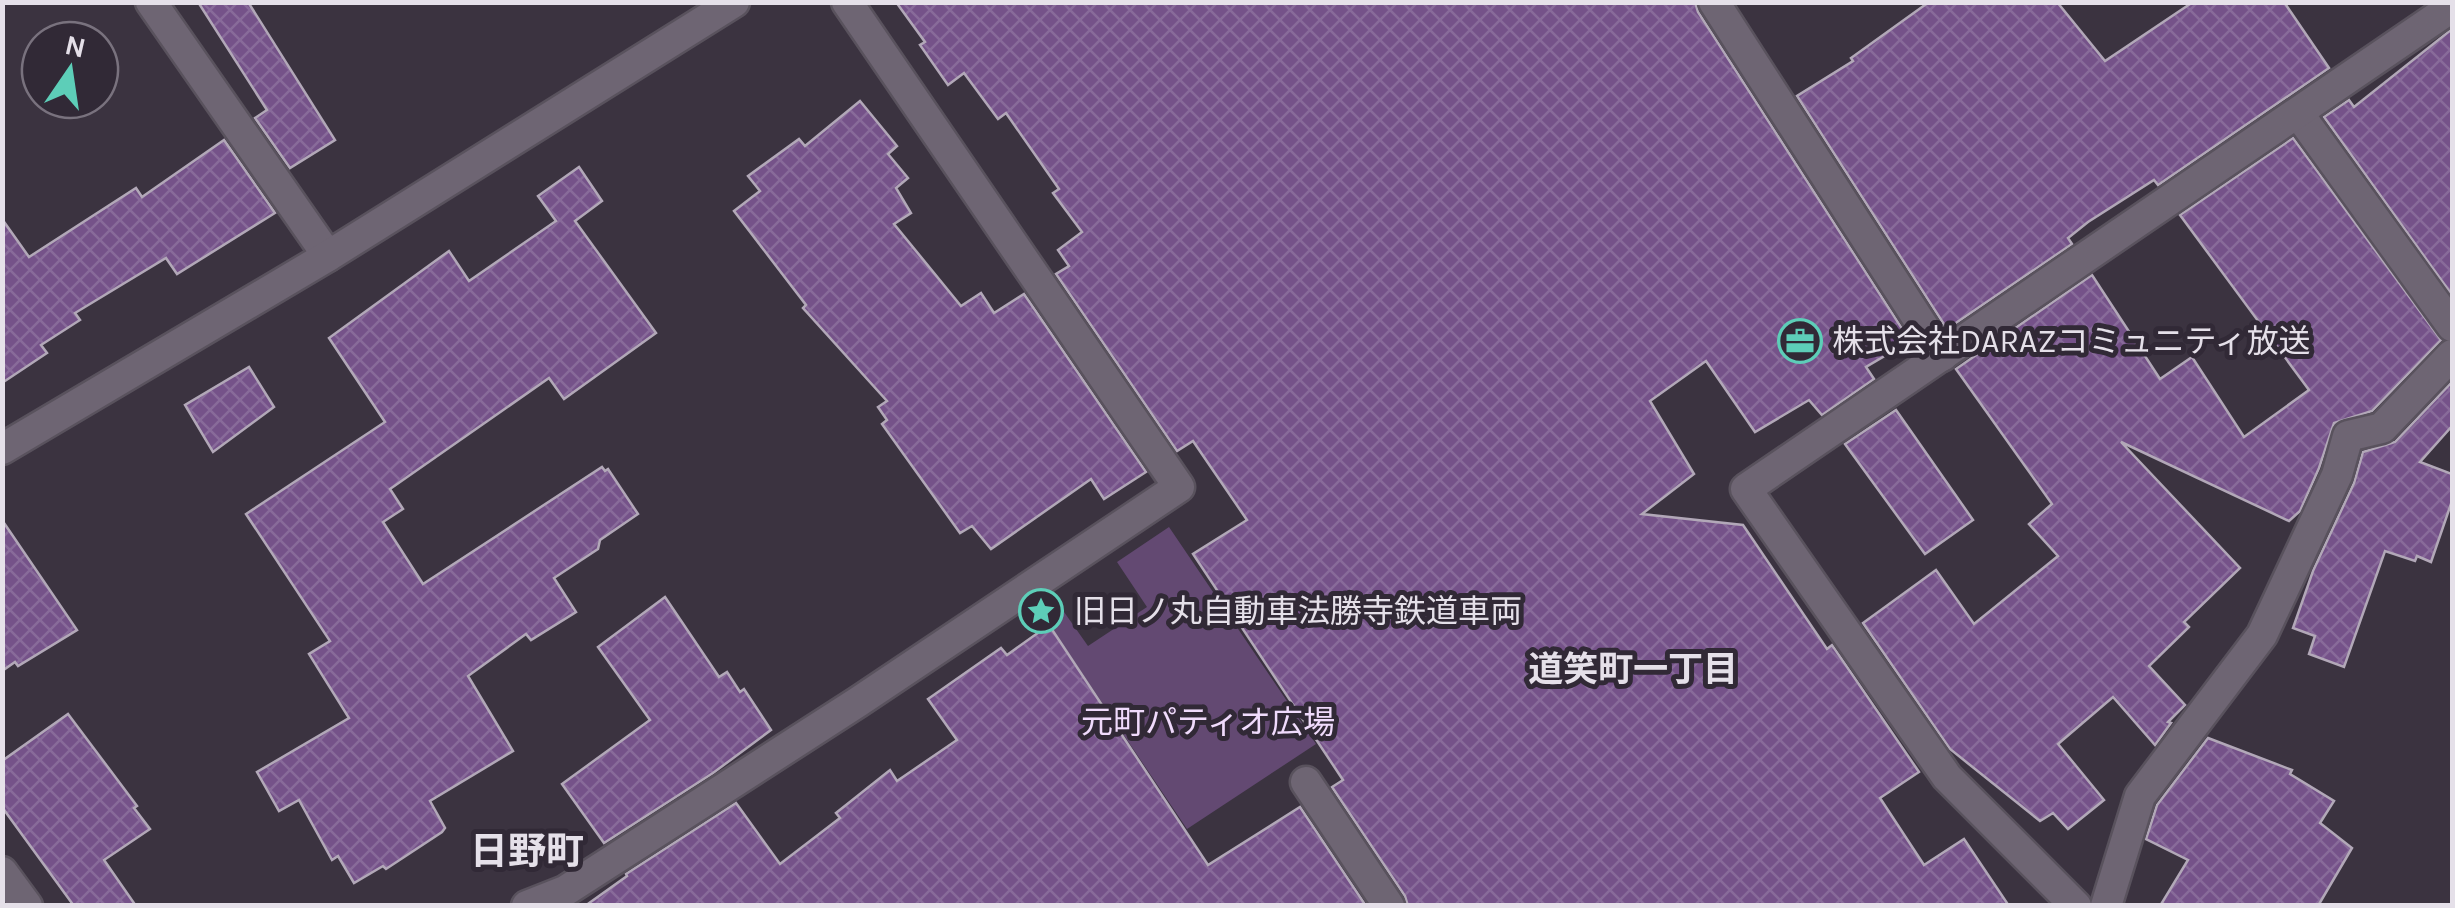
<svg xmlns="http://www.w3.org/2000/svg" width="2455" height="908" viewBox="0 0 2455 908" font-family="Karla,'Noto Sans JP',sans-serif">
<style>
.green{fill:#634972}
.building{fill:url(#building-cross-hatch);stroke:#b2a8b8;stroke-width:2.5}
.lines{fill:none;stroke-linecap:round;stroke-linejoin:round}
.minor-casing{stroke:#59525d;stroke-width:35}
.minor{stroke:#6e6573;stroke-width:30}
.labels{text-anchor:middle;stroke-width:10;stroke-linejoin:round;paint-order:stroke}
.poi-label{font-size:32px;fill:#e5e0e9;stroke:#312936;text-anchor:start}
.park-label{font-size:32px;fill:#f0dbfc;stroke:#312936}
.neighbourhood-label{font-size:35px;font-weight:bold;fill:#e5e0e9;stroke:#312936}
.quarter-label{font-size:38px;font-weight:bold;fill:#e5e0e9;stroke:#312936}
</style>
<defs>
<pattern id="building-cross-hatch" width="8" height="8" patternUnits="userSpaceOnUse" patternTransform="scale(2.5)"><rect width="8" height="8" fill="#755289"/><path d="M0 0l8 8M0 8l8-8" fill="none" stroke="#886b9a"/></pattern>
</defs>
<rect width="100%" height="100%" fill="#3b3340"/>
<path class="green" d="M 1169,527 L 1316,744 L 1187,829 L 1041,612 L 1057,602 L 1088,646 L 1147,607 L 1117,562 Z"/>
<g class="building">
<path d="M 198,2 L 248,2 L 335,140 L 290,168 L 255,118 L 267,110 Z"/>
<path d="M 896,2 L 1695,2 L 1698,12 L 1910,341 L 1866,367 L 1874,379 L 1822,415 L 1809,400 L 1755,432 L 1706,361 L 1650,401 L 1694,474 L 1642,514 L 1743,525 L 1827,649 L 1832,645 L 1919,772 L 1880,798 L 1924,865 L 1964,839 L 2009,906 L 1408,906 L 1405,896 L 1332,787 L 1343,780 L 1193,554 L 1247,520 L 1193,441 L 1177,451 L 1056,274 L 1069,266 L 1058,250 L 1082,232 L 1053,193 L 1059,189 L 1006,113 L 998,119 L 964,73 L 948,85 L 920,45 L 925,42 Z"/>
<path d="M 1929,2 L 2057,2 L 2105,61 L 2193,2 L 2284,2 L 2329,68 L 2158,185 L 2154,180 L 2088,222 L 2068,238 L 2072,244 L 1947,329 L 1797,96 L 1853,61 L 1851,58 Z"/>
<path d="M 2452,29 L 2452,295 L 2324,117 L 2349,100 L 2354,107 Z"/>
<path d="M 860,101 L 897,146 L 888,154 L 908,178 L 896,188 L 911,213 L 894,224 L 961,306 L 981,293 L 994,313 L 1024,294 L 1146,472 L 1104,499 L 1091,479 L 991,549 L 972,526 L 960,533 L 882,424 L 887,420 L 878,407 L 887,401 L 803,308 L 806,305 L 734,211 L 760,191 L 748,176 L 799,139 L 805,146 Z"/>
<path d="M 2293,138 L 2441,340 L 2372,411 L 2334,423 L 2319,468 L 2300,511 L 2289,521 L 2121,442 L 2240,568 L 2184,622 L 2189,627 L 2149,666 L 2185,705 L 2168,722 L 2171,723 L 2155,745 L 2113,697 L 2058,744 L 2104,800 L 2068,829 L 2053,813 L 2040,821 L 1950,749 L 1863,623 L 1936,570 L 1974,624 L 2058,556 L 2029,524 L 2052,504 L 1956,369 L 2092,275 L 2160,379 L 2192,357 L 2244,437 L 2309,390 L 2180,215 Z"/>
<path d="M 224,140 L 275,213 L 177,274 L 166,258 L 75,313 L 80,320 L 41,345 L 47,353 L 2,383 L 2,219 L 29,257 L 136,188 L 142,197 Z"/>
<path d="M 579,167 L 602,201 L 575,221 L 656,333 L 564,399 L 549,378 L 390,489 L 403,509 L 383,522 L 423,584 L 602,467 L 605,471 L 608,469 L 638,514 L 600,540 L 598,549 L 554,578 L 576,612 L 531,640 L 526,634 L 468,676 L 513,751 L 430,801 L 445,828 L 442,832 L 386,869 L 383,866 L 354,883 L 338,856 L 332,860 L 299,800 L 279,811 L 257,772 L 349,718 L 309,654 L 330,641 L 246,514 L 385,422 L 329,338 L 449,251 L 469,281 L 556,221 L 538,196 Z"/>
<path d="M 249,367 L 274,407 L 213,452 L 185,405 Z"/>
<path d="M 2452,382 L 2452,426 L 2420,462 L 2452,474 L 2452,501 L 2431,562 L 2417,556 L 2415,561 L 2385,551 L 2344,667 L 2309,654 L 2315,636 L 2293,628 L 2313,571 L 2354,483 L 2363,452 L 2395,442 Z"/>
<path d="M 1896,410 L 1973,520 L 1925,554 L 1845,444 Z"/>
<path d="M 2,520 L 77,630 L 18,666 L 15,662 L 2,671 Z"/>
<path d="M 665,597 L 719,677 L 727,672 L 740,692 L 744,689 L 771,730 L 713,773 L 604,843 L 562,784 L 650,720 L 598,647 Z"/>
<path d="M 1049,625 L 1208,865 L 1300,807 L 1366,906 L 585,906 L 627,876 L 626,874 L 736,803 L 780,864 L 840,818 L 836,813 L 890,770 L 897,781 L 957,740 L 928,699 L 1001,648 L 1007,655 Z"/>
<path d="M 68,714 L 137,806 L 134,808 L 150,829 L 104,860 L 136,906 L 74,906 L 2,807 L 2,761 Z"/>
<path d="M 2208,738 L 2292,770 L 2290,774 L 2334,801 L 2320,823 L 2352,848 L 2318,906 L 2160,906 L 2188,860 L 2146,839 L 2157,805 Z"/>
</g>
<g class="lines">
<g class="minor-casing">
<g id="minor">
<path d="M 151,2 L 328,256"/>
<path d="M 1714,2 L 1942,356"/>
<path d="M 2298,113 L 2452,326"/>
<path d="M 2,449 L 328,256 L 734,2"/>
<path d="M 1306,782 L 1389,906"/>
<path d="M 2,872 L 27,906"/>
<path d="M 527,906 L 565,891 L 858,702 L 1179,487 L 847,2"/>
<path d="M 2076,906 L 1947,777 L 1746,489 L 2452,7"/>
<path d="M 2106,906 L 2140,796 L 2262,635 L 2337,475 L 2348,436 L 2382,428 L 2452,355"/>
</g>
</g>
<use href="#minor" class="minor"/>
</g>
<defs>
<g id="office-ring" transform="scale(2.25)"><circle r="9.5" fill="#312936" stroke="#5dceb8" stroke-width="1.5"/><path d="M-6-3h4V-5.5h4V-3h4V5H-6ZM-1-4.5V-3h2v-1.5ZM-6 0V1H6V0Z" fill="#5dceb8"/></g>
<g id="sight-ring" transform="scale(2.25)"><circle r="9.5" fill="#312936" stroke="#5dceb8" stroke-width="1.5"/><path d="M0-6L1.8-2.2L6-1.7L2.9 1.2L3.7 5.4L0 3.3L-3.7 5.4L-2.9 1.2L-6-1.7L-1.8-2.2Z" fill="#5dceb8"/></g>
</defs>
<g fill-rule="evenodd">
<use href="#office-ring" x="1800" y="341"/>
<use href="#sight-ring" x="1041" y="611"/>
</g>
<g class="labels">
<g class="poi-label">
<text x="1832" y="352">株式会社DARAZコミュニティ放送</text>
<text x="1074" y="622">旧日ノ丸自動車法勝寺鉄道車両</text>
</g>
<g class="park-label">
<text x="1208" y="733">元町パティオ広場</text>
</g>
<g class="neighbourhood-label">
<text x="1633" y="681">道笑町一丁目</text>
</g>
<g class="quarter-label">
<text x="527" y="864">日野町</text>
</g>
</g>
<rect width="2455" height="908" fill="none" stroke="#e5e0e9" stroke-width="10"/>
<g transform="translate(70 70) rotate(13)"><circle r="48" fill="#312936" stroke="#79727e" stroke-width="2.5"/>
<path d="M0-8L18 38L0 25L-18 38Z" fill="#5dceb8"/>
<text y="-15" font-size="28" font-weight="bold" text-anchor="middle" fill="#e5e0e9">N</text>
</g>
</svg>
